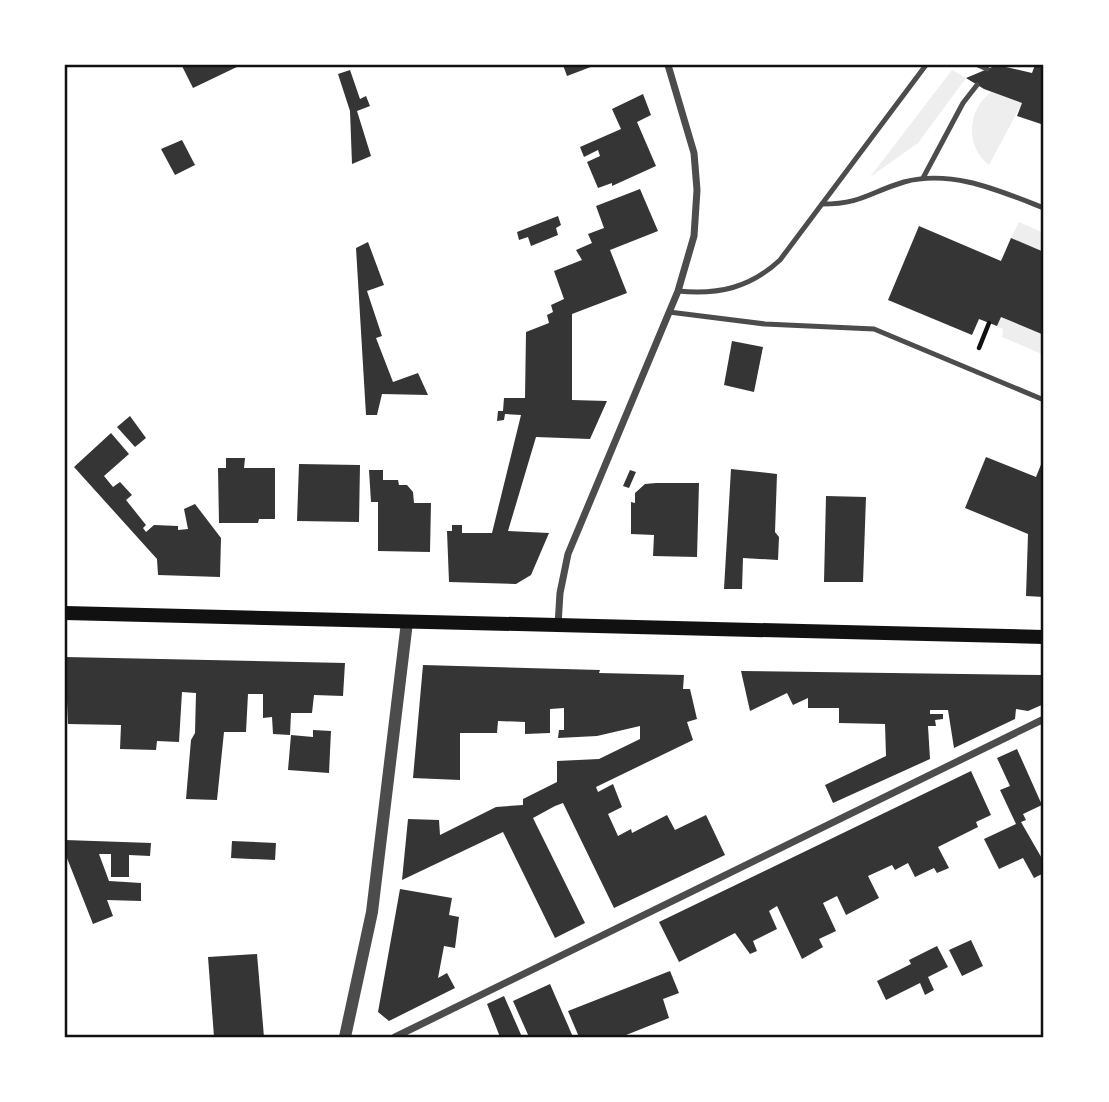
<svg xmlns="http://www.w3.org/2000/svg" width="1109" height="1102" viewBox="0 0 1109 1102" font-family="'DejaVu Sans',sans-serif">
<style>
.green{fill:#eee}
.building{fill:#353535}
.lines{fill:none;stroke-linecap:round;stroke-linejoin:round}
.path{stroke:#111;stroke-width:4.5}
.service{stroke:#4c4c4c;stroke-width:5}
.minor{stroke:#4c4c4c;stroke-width:7}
.tertiary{stroke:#4c4c4c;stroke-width:12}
.secondary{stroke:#111;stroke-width:14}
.neatline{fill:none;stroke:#111;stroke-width:2.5}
</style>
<rect width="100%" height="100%" fill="#fff"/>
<g class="green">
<path d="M 952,70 L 966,78 L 918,143 L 870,177 Z"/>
<path d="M 991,92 L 1022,103 L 989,165 C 965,147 967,110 991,92 Z"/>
<path d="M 1019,222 L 1044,233 L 1044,252 L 1011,238 Z"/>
<path d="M 1001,317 L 1044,335 L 1044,355 L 1002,337 L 1003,329 L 997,326 Z"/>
</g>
<g class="building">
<path d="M 186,65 L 241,65 L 193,88 L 182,66 Z"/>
<path d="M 563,65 L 596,65 L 567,76 Z"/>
<path d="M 997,65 L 1032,73 L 1035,65 L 1044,65 L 1044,125 L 1017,116 L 1022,103 L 984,89 L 966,78 Z"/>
<path d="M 350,70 L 360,99 L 366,96 L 370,106 L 357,111 L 371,156 L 352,164 L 350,111 L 338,74 Z"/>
<path d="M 643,94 L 651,115 L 637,122 L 656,166 L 612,186 L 612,183 L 598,188 L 587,162 L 600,156 L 598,150 L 584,157 L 580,147 L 621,129 L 612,109 Z"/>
<path d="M 182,140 L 195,165 L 175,175 L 161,149 Z"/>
<path d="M 640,189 L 658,231 L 610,250 L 627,293 L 572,314 L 572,400 L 607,401 L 590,439 L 536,437 L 508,531 L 549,533 L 531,575 L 516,584 L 449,582 L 447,531 L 452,531 L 452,525 L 462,525 L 462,533 L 492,533 L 521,415 L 505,414 L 504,420 L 497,421 L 498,411 L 503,411 L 504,398 L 525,398 L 526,332 L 549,323 L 547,315 L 553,312 L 551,305 L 564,299 L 554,271 L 582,260 L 576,250 L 592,243 L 588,234 L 604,228 L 596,206 Z"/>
<path d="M 558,216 L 561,225 L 556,228 L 558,235 L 531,246 L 528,237 L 519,240 L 517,232 Z"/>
<path d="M 919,226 L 1001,261 L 1011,238 L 1044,252 L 1044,335 L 1001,317 L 997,326 L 979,319 L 972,335 L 888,300 Z"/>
<path d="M 368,242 L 384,285 L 367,291 L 382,336 L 376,338 L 393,382 L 418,373 L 428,395 L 382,394 L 377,415 L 366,415 L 356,248 Z"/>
<path d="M 732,341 L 763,347 L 754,392 L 724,385 Z"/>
<path d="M 130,416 L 146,438 L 135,447 L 117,427 Z"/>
<path d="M 111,433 L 129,454 L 104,476 L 113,487 L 120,482 L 132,495 L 126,500 L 146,525 L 143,528 L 146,532 L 154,525 L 178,526 L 178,530 L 188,529 L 184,509 L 195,504 L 221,538 L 220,577 L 158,575 L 157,559 L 74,467 Z"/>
<path d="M 986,457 L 1036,477 L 1044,457 L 1044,597 L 1026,596 L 1028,534 L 965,508 Z"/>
<path d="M 226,458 L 245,458 L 244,468 L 275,468 L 275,519 L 259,519 L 258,523 L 219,523 L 218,468 L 226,468 Z"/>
<path d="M 299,464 L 360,465 L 359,522 L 297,521 Z"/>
<path d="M 731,469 L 777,474 L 775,532 L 779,537 L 778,560 L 743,558 L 742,589 L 724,589 Z"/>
<path d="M 369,470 L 383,470 L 383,480 L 398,480 L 399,485 L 407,485 L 413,492 L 414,503 L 431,503 L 430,552 L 378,551 L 378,502 L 371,502 Z"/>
<path d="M 630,470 L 636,472 L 629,488 L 623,486 Z"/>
<path d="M 656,483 L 699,483 L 697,557 L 653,556 L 654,535 L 631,534 L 631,502 L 635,503 L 635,493 L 645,484 Z"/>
<path d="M 826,496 L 866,497 L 863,582 L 824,582 Z"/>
<path d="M 65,657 L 345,663 L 343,696 L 314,695 L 312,713 L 291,713 L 290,735 L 273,734 L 272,717 L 263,718 L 263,694 L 248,694 L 246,732 L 224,732 L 217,800 L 186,799 L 191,740 L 195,733 L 196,693 L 182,692 L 179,742 L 157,741 L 156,750 L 120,749 L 121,725 L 68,724 Z"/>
<path d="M 423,665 L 600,670 L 599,673 L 684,675 L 683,689 L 690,689 L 697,719 L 687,722 L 693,740 L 596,787 L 598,792 L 613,784 L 622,807 L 608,814 L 618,836 L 631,829 L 632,833 L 667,815 L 675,830 L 706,815 L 725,855 L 614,908 L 563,803 L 555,806 L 533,818 L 585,923 L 555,938 L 503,832 L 402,880 L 408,819 L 439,820 L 440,835 L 496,807 L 523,805 L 523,799 L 557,782 L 557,761 L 599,759 L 640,739 L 640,726 L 597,736 L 558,738 L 559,730 L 564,730 L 564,708 L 550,709 L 550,733 L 525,734 L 525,722 L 498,721 L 497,733 L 460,733 L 460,780 L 413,778 Z"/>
<path d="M 741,671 L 1044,675 L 1044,704 L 1028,711 L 1016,709 L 1015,719 L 954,748 L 948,710 L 930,710 L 930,714 L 943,714 L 943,719 L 935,720 L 936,726 L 928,726 L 930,759 L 833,803 L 825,785 L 886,756 L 885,724 L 839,723 L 839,708 L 808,708 L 808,698 L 793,705 L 787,693 L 750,711 Z"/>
<path d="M 313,730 L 331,731 L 329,773 L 288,770 L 291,735 L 313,737 Z"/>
<path d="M 1017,749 L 1042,805 L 1023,814 L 1026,820 L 1021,822 L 1044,862 L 1044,873 L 1034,878 L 1023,858 L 999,869 L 984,839 L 1016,824 L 1000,790 L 1010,786 L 997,758 Z"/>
<path d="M 971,771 L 991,815 L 976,822 L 978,827 L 938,847 L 949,868 L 937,873 L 934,868 L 915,877 L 908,863 L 895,870 L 892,865 L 868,876 L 879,898 L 846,915 L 837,896 L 823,903 L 836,931 L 819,939 L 823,947 L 802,959 L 777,906 L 769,911 L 777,929 L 753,941 L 757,951 L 750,954 L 735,933 L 679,962 L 659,922 Z"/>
<path d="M 65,840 L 151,843 L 150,856 L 129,855 L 129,877 L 111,877 L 111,854 L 99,854 L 109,881 L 141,883 L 141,901 L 107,900 L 113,916 L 93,924 L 65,853 Z"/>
<path d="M 232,841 L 276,843 L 275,860 L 231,858 Z"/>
<path d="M 400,889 L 452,898 L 449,915 L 459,917 L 455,948 L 444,946 L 438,978 L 447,973 L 455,988 L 389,1021 L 378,1012 Z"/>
<path d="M 971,940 L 983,966 L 962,976 L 949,950 Z"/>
<path d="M 937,946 L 948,967 L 928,977 L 934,990 L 925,995 L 920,983 L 886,1000 L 877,981 L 911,964 L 909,960 Z"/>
<path d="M 257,954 L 264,1037 L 214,1037 L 208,957 Z"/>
<path d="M 670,971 L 679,993 L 663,999 L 669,1018 L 621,1037 L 579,1037 L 568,1011 Z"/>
<path d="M 550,984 L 573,1037 L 529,1037 L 513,1001 Z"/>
<path d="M 504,996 L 522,1037 L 500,1037 L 487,1004 Z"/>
</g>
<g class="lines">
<path class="path" d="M 979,348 L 989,323"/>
<g class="service">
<path d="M 978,65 L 987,69"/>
<path d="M 923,178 L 963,103 L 977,85"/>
<path d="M 822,204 C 862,204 870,192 904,182 C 952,169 1000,191 1044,208"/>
<path d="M 678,291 C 718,295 750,288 780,260 L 926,65"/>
<path d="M 669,312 L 765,324 L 874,329 L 1044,400"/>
</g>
<g class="minor">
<path d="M 558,625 L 560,593 L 568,554 L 678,291 L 694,236 L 697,190 L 694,153 L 668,65"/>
<path d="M 395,1037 L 1044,719"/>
</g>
<path class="tertiary" d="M 345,1037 L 372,912 L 407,622"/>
<path class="secondary" d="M 65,613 L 1044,637"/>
</g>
<rect width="1109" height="1102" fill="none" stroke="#ffffff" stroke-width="133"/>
<rect x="66" y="66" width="976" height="970" class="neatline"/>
</svg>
